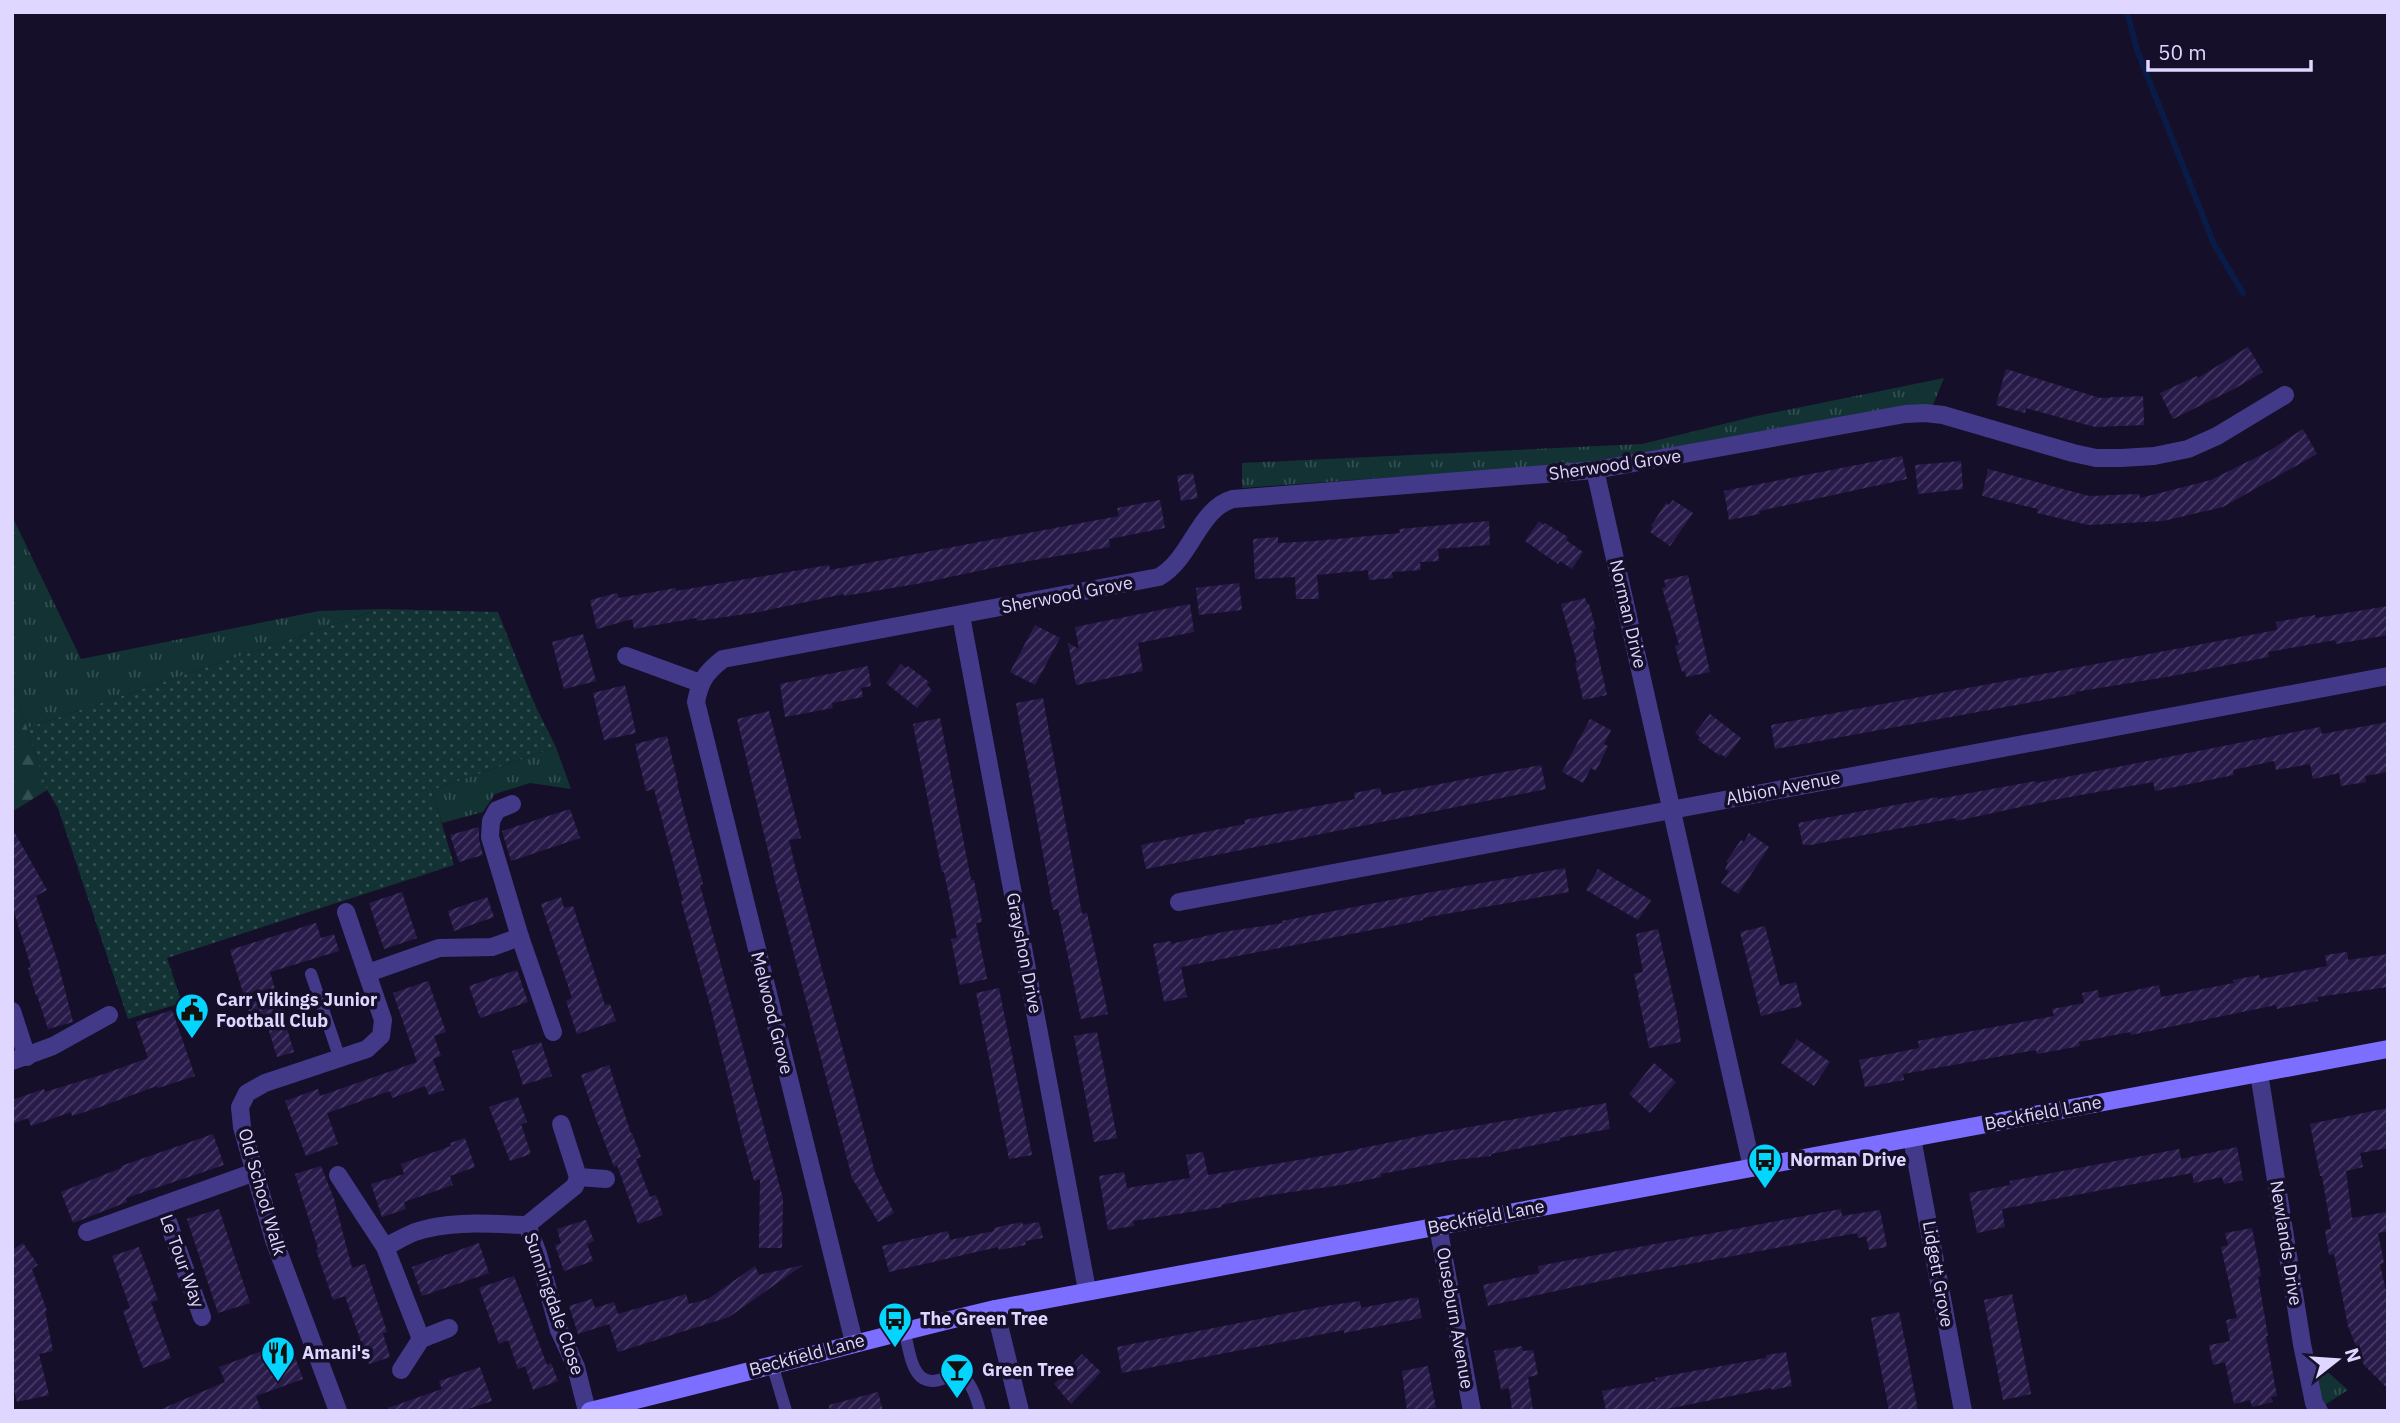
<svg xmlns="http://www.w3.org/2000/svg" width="2400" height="1423" viewBox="0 0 2400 1423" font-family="'IBM Plex Sans',sans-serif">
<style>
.grass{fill:url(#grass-tufts)}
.forest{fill:url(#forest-firs)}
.park{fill:url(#park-dots)}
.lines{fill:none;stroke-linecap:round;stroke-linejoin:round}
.stream{stroke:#091c48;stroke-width:6}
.building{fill:url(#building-hatch)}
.lane{stroke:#423a89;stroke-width:12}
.street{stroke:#423a89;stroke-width:18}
.secondary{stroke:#7c6eff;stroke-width:18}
.labels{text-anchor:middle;stroke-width:7;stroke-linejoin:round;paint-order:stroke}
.street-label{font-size:18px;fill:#dfd7ff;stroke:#160f29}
.poi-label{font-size:18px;font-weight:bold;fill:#dfd7ff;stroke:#160f29;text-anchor:start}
</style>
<defs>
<pattern id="grass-tufts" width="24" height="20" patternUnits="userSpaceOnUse" patternTransform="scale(1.75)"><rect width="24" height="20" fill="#123233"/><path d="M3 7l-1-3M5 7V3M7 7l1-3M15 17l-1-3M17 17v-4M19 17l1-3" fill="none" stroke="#344f52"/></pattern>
<pattern id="forest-firs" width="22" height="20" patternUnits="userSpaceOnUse" patternTransform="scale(1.75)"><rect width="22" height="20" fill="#123233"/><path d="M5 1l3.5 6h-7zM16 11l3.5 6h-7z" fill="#344f52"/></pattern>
<pattern id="park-dots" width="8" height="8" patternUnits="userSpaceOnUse" patternTransform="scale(1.75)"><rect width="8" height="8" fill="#123233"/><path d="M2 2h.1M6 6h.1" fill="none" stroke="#344f52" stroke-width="1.8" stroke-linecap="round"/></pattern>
<pattern id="building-hatch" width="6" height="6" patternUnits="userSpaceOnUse" patternTransform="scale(1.75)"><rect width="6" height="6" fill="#281b4a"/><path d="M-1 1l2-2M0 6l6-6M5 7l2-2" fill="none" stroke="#473b65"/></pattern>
</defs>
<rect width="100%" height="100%" fill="#160f29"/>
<g class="grass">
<path d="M 1944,378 L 1933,405 L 1879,410 L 1578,464 L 1242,488 L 1242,463 L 1642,444 L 1752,417 Z"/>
<path d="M 12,516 L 81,659 L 319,611 L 380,609 L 27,728 L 12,681 Z"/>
<path d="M 556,747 L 571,789 L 530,783 L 495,794 L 483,812 L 442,823 L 432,790 Z"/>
<path d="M 2313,1359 L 2348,1390 L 2323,1406 Z"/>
</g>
<path class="forest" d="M 12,681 L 47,790 L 12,812 Z"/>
<path class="park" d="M 380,609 L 498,612 L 535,705 L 556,747 L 432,790 L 454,865 L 167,958 L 182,1003 L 128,1019 L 58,808 L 47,790 L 27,728 Z"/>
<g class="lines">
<path class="stream" d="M 2127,12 L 2137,50 L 2214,244 L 2243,293"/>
</g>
<g class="building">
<path d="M 2248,347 L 2263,372 L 2234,389 L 2173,419 L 2160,393 L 2197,376 L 2198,378 Z"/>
<path d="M 2006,369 L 2100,398 L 2143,396 L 2144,425 L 2095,427 L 2026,408 L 2025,413 L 1996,405 Z"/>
<path d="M 2303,429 L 2317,454 L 2223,507 L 2163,521 L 2088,525 L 2037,513 L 2038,509 L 1982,496 L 1988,469 L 2089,496 L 2139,494 L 2140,498 L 2211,480 L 2269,451 Z"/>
<path d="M 1902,456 L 1907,479 L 1759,511 L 1760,514 L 1729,520 L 1724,491 Z"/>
<path d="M 1961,461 L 1963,489 L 1918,494 L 1915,465 Z"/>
<path d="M 1193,473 L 1198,498 L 1181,501 L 1177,476 Z"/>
<path d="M 1160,500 L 1165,528 L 1109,539 L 1110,547 L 1011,564 L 922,583 L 844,596 L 844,594 L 759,612 L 697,621 L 696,618 L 634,629 L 632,619 L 597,629 L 590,600 L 617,593 L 619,598 L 676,588 L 676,591 L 829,565 L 830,570 L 1119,516 L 1117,508 Z"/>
<path d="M 1673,500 L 1693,513 L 1670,546 L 1650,532 L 1653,527 L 1651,526 L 1666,503 L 1669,505 Z"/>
<path d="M 1489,521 L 1490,545 L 1438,549 L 1439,561 L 1420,562 L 1421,570 L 1392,572 L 1393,578 L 1369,580 L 1368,570 L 1317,575 L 1319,599 L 1296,599 L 1295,577 L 1255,579 L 1253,539 L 1278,537 L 1278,543 L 1315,541 L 1400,533 L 1399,529 Z"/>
<path d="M 1539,521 L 1544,525 L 1545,523 L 1568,537 L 1566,540 L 1583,552 L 1572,569 L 1560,561 L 1558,564 L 1525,541 Z"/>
<path d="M 1688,575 L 1710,672 L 1686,677 L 1685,671 L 1682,672 L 1675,646 L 1679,645 L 1662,588 L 1666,587 L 1664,580 Z"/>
<path d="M 1239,583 L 1242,610 L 1199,615 L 1196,588 Z"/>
<path d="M 1585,598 L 1587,604 L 1589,604 L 1596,629 L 1593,630 L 1594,637 L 1607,695 L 1583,700 L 1575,663 L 1577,662 L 1561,604 Z"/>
<path d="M 1190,604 L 1194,632 L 1138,643 L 1143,671 L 1076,685 L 1068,643 L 1079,649 L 1075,627 Z"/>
<path d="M 2388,606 L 2388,635 L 2336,644 L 2335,640 L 2268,652 L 2269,657 L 2172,676 L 2075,692 L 2076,694 L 1775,749 L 1771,725 L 2277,630 L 2276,622 L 2315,615 L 2316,618 Z"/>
<path d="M 1035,625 L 1060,638 L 1035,685 L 1010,672 Z"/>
<path d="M 583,634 L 596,681 L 564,689 L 552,642 Z"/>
<path d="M 901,664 L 906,668 L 908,666 L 929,682 L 927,685 L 932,690 L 917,708 L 886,683 Z"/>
<path d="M 868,666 L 871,686 L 861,688 L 863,697 L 832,703 L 833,708 L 785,717 L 780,684 Z"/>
<path d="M 625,685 L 636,733 L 604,740 L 593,693 Z"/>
<path d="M 1043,698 L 1082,914 L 1087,913 L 1108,1014 L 1081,1019 L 1058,909 L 1053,910 L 1016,703 Z"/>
<path d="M 769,711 L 801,838 L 789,840 L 795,866 L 875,1173 L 894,1213 L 878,1222 L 852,1178 L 776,885 L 737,719 Z"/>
<path d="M 1710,714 L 1741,738 L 1726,758 L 1721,754 L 1720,756 L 1698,740 L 1700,737 L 1695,733 Z"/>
<path d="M 940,718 L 971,880 L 974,880 L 982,922 L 976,923 L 987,979 L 960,985 L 951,939 L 957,938 L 951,906 L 944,872 L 942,872 L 913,724 Z"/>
<path d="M 1590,719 L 1611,730 L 1604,744 L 1608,746 L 1596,771 L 1591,768 L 1583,783 L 1562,772 Z"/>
<path d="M 2388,722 L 2388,772 L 2365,776 L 2366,782 L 2341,786 L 2339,773 L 2313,779 L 2310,764 L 2276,770 L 2274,761 L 2233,770 L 2234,775 L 2155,791 L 2153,782 L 2053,800 L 1956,821 L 1955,818 L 1810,845 L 1803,845 L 1798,823 L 1938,797 L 1938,799 L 2035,781 L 2036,783 L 2320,727 L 2322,734 Z"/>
<path d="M 667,736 L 678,783 L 677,784 L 703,884 L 700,885 L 783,1199 L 782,1248 L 759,1248 L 760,1179 L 754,1181 L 741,1133 L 711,1009 L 681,901 L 683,900 L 654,789 L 646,791 L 635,744 Z"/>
<path d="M 1541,765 L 1546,789 L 1146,869 L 1141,845 L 1245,824 L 1244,820 L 1355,799 L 1354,793 L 1380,788 L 1382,795 Z"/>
<path d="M 570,809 L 580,838 L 511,861 L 502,831 Z"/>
<path d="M 479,827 L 479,840 L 483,855 L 459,862 L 450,835 Z"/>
<path d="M 12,828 L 47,890 L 36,896 L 57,959 L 73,1022 L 48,1029 L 37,995 L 36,996 L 28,968 L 31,967 L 12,905 Z"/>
<path d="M 1749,833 L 1769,847 L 1738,894 L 1721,883 L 1729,871 L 1725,869 L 1728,863 L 1726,862 L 1741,840 L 1744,842 Z"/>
<path d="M 1565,868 L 1569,892 L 1423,918 L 1423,920 L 1181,967 L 1187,997 L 1164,1002 L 1153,944 L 1171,941 L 1171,944 L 1223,932 L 1283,923 L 1282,921 L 1427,893 Z"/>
<path d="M 1598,869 L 1651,900 L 1638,920 L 1586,890 Z"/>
<path d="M 402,892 L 417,938 L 384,949 L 369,903 Z"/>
<path d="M 487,897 L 494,917 L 454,931 L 448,911 Z"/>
<path d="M 561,897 L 564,908 L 573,906 L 605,1005 L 610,1004 L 616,1021 L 577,1034 L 566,1001 L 572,998 L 541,904 Z"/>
<path d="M 316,923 L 321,938 L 334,934 L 339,951 L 270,972 L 294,1052 L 277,1057 L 266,1021 L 253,1025 L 230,950 Z"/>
<path d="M 1765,926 L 1780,986 L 1796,982 L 1802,1006 L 1761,1016 L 1740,932 Z"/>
<path d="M 1658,929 L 1677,1014 L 1681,1042 L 1649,1048 L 1634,974 L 1643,972 L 1636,934 Z"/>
<path d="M 2347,952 L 2348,960 L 2388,954 L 2388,987 L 2317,997 L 2318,1001 L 2277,1009 L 2276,1005 L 2131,1035 L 2130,1032 L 2079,1042 L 2080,1046 L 2037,1054 L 2036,1050 L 1903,1074 L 1904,1080 L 1865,1087 L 1859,1060 L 1919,1048 L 1918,1041 L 2054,1016 L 2052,1009 L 2084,1003 L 2082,993 L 2098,990 L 2099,998 L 2159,985 L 2161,997 L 2234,983 L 2233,980 L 2259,975 L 2260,979 L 2327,966 L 2325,955 Z"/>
<path d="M 517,970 L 528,1002 L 480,1018 L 469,986 Z"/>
<path d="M 428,981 L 446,1032 L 434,1036 L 441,1056 L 433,1059 L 444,1090 L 429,1095 L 425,1086 L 392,1098 L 390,1091 L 327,1113 L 338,1144 L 306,1156 L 285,1101 L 318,1089 L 320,1096 L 417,1062 L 393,993 Z"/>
<path d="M 999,988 L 1032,1155 L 1009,1159 L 976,993 Z"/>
<path d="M 172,1010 L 195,1076 L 158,1088 L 157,1086 L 97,1108 L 72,1116 L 71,1112 L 31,1126 L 28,1118 L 12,1124 L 12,1100 L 44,1089 L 45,1092 L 104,1074 L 148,1058 L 136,1022 Z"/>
<path d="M 1097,1032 L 1117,1138 L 1094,1142 L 1074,1036 Z"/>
<path d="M 1797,1039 L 1830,1062 L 1814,1086 L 1781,1063 Z"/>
<path d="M 541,1042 L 552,1076 L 523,1085 L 512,1051 Z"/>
<path d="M 1654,1063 L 1676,1082 L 1650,1113 L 1629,1094 Z"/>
<path d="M 609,1065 L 631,1134 L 632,1133 L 641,1157 L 636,1159 L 650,1197 L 656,1195 L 663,1215 L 638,1224 L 617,1165 L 614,1167 L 597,1122 L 581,1075 Z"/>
<path d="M 518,1097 L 527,1122 L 521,1124 L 531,1154 L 510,1161 L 489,1107 Z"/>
<path d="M 1606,1103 L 1610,1129 L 1559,1138 L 1560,1140 L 1491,1154 L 1491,1156 L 1454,1160 L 1381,1174 L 1381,1177 L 1342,1185 L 1270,1195 L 1221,1205 L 1222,1207 L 1133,1221 L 1134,1226 L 1108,1230 L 1099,1176 L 1124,1172 L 1127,1188 L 1190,1178 L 1186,1155 L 1203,1152 L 1208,1175 L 1334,1154 L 1430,1134 Z"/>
<path d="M 2388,1108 L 2388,1148 L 2360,1153 L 2363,1167 L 2346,1171 L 2352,1218 L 2386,1212 L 2388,1231 L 2378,1233 L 2384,1263 L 2380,1264 L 2388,1301 L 2388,1389 L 2364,1365 L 2348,1326 L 2334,1254 L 2329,1255 L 2325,1230 L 2331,1229 L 2322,1176 L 2320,1176 L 2310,1124 Z"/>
<path d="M 213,1134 L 224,1165 L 126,1198 L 127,1202 L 73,1223 L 61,1192 L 121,1168 L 121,1166 Z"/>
<path d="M 465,1138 L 475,1167 L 450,1176 L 453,1185 L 404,1202 L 406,1209 L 382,1217 L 371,1184 L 404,1174 L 401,1164 L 451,1146 L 450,1143 Z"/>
<path d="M 2237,1147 L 2243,1180 L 2224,1184 L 2222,1177 L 2194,1183 L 2192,1173 L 2002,1209 L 2005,1227 L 1977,1233 L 1969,1193 L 2010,1185 L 2010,1181 L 2179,1149 L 2181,1159 Z"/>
<path d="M 321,1166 L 334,1199 L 352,1268 L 365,1264 L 387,1332 L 383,1333 L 390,1357 L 369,1364 L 345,1296 L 333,1300 L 316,1250 L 318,1249 L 295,1174 Z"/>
<path d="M 219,1209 L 250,1303 L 218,1313 L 187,1219 Z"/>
<path d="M 1841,1209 L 1842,1216 L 1880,1210 L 1887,1247 L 1869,1250 L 1866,1236 L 1858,1238 L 1857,1233 L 1619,1277 L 1488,1306 L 1483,1285 L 1539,1273 L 1538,1266 Z"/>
<path d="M 586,1220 L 594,1241 L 587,1244 L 593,1261 L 564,1271 L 555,1245 L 561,1243 L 557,1229 Z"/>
<path d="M 1022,1222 L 1023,1225 L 1039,1222 L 1043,1238 L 1025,1241 L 1026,1245 L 999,1250 L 998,1247 L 889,1272 L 882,1246 L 948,1231 L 950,1240 L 994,1231 L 994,1228 Z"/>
<path d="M 2252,1228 L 2261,1276 L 2258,1277 L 2268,1336 L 2266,1336 L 2277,1396 L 2271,1397 L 2273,1402 L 2252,1407 L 2250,1400 L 2234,1404 L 2225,1362 L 2213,1365 L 2209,1345 L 2230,1341 L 2226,1320 L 2237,1318 L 2221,1247 L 2228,1245 L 2225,1233 Z"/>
<path d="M 23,1243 L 38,1265 L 32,1269 L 47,1311 L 45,1311 L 53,1351 L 39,1354 L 49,1395 L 17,1402 L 12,1382 L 12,1250 Z"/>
<path d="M 479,1243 L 489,1273 L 422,1296 L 412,1267 Z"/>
<path d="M 139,1247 L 158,1300 L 151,1302 L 171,1358 L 143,1368 L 123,1311 L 130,1308 L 112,1256 Z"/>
<path d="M 803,1265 L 729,1317 L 618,1352 L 609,1324 L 578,1334 L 569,1306 L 592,1299 L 595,1308 L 614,1302 L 618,1314 L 686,1294 L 689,1304 L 708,1299 L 755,1266 L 759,1275 Z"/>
<path d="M 514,1276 L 547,1365 L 551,1363 L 558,1381 L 533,1390 L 525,1366 L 518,1369 L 508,1340 L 499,1344 L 479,1288 Z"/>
<path d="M 2012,1294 L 2031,1394 L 2003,1400 L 1984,1300 Z"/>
<path d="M 1418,1297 L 1422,1318 L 1344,1333 L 1344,1330 L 1122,1373 L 1117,1347 L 1325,1306 L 1360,1301 L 1361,1308 Z"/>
<path d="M 1899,1312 L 1906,1346 L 1918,1411 L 1889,1411 L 1871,1318 Z"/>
<path d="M 289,1341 L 303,1379 L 256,1396 L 261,1411 L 157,1411 L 225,1382 L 219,1367 Z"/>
<path d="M 1522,1346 L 1523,1351 L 1533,1350 L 1538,1375 L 1528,1377 L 1533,1411 L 1512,1411 L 1509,1388 L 1501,1390 L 1494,1351 Z"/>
<path d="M 1786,1352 L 1792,1386 L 1772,1390 L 1771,1388 L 1657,1411 L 1606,1411 L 1602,1391 L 1656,1381 L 1655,1378 L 1766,1358 L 1766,1355 Z"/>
<path d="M 1082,1354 L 1101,1372 L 1071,1404 L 1054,1384 Z"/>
<path d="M 1428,1366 L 1436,1408 L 1407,1411 L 1402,1371 Z"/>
<path d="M 480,1367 L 492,1401 L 462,1411 L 388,1411 L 388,1408 L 442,1389 L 439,1381 Z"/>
<path d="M 878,1392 L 883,1411 L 829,1411 L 829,1405 Z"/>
</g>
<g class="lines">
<g class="lane">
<path d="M 311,974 L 340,1059"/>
<path d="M 904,1330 C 908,1343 910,1368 921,1377 C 943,1394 963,1346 980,1411"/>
<path d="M 772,1364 L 786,1411"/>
</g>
<g class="street">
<path d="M 1595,470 L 1752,1167"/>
<path d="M 961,616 L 1087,1290"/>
<path d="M 626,656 L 700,683"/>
<path d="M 512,804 L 497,810 L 491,821 L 490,837 L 520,937"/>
<path d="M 1179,902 L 2388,676"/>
<path d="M 368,973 L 439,948 L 492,947 L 520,937 L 553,1032"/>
<path d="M 12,1011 L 27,1057"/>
<path d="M 12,1061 L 53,1046 L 109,1015"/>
<path d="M 2259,1073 L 2302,1344 L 2314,1403 L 2319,1411"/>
<path d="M 1912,1138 L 1963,1411"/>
<path d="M 338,1175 L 385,1247 L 421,1339"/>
<path d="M 578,1177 L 606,1179"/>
<path d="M 162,1205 L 202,1317"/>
<path d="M 527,1225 L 538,1254 L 559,1330 L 576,1367 L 587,1411"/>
<path d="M 527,1225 L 575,1186 L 578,1177 L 561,1124"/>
<path d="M 1438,1226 L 1472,1411"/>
<path d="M 87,1232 L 255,1172"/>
<path d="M 385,1247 C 395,1242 405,1236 415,1232 C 450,1220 491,1224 527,1225"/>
<path d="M 995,1309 L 1020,1411"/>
<path d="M 854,1342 L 696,702 C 700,681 706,672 723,659 L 1159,577 C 1192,558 1198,509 1233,499 L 1595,470 L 1905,414 L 1925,413 L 1943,415 L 2073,453 L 2096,458 L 2121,458 L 2154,456 L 2188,449 L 2217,436 L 2285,395"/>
<path d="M 401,1370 L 421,1339 L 449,1328"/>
<path d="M 338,1411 L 274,1240 L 242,1127 L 240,1107 L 247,1093 L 265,1083 L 367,1049 L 381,1036 L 383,1020 L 346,912"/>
</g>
<path class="secondary" d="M 590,1411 C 725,1379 860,1341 995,1309 L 2388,1049"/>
</g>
<defs>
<g id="civic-pin" transform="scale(1.75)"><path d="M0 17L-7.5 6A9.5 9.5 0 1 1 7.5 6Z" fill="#03d5ff" stroke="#160f29"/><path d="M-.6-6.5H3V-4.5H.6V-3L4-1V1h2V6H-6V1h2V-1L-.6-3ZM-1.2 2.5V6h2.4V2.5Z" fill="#111"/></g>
<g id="bus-pin" transform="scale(1.75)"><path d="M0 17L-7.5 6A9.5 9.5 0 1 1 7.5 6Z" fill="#03d5ff" stroke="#160f29"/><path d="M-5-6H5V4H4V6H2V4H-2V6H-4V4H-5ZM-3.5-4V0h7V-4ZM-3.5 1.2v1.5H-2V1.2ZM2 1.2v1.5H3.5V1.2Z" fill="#111"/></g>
<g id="restaurant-pin" transform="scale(1.75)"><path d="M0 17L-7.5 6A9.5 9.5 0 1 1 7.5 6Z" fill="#03d5ff" stroke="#160f29"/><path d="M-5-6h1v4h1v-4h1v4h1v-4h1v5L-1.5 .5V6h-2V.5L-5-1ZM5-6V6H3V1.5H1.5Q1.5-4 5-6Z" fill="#111"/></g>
<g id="bar-pin" transform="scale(1.75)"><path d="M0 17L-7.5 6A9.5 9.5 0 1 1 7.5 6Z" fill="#03d5ff" stroke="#160f29"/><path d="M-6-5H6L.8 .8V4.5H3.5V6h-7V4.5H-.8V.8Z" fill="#111"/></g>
</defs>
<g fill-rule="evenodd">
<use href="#civic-pin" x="192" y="1010"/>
<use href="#bus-pin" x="1765" y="1160"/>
<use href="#bus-pin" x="895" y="1319"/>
<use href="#restaurant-pin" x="278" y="1353"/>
<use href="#bar-pin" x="957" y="1370"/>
</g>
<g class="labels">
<g class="street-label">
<text transform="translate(1615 465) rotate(-8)" y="6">Sherwood Grove</text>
<text transform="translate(1067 595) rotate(-11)" y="6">Sherwood Grove</text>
<text transform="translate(1628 614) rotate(77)" y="6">Norman Drive</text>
<text transform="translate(1783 788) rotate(-11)" y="6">Albion Avenue</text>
<text transform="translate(1024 953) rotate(79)" y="6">Grayshon Drive</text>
<text transform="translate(772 1013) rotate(76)" y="6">Melwood Grove</text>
<text transform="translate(2043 1113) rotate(-11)" y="6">Beckfield Lane</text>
<text transform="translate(262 1192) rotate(74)" y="6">Old School Walk</text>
<text transform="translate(1486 1217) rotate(-11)" y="6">Beckfield Lane</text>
<text transform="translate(2286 1243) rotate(81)" y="6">Newlands Drive</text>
<text transform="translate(182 1261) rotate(70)" y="6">Le Tour Way</text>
<text transform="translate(1938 1274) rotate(80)" y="6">Lidgett Grove</text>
<text transform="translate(554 1304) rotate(71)" y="6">Sunningdale Close</text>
<text transform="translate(1455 1318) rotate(80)" y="6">Ouseburn Avenue</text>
<text transform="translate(807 1355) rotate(-15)" y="6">Beckfield Lane</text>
</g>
<g class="poi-label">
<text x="216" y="1006">Carr Vikings Junior<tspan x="216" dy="21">Football Club</tspan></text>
<text x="1790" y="1166">Norman Drive</text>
<text x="920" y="1325">The Green Tree</text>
<text x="302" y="1359">Amani's</text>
<text x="982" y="1376">Green Tree</text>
</g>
</g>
<rect width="2400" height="1423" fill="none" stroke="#dfd7ff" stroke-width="28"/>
<g transform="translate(2337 1360) rotate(73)" stroke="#160f29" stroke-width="5" paint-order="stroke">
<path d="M0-5L12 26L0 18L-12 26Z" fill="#dfd7ff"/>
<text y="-10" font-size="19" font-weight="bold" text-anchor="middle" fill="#dfd7ff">N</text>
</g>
<path d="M2148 60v10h163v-10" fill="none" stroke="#dfd7ff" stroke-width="3.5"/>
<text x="2158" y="60" font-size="21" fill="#dfd7ff" stroke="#160f29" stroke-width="5" paint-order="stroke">50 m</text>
</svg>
